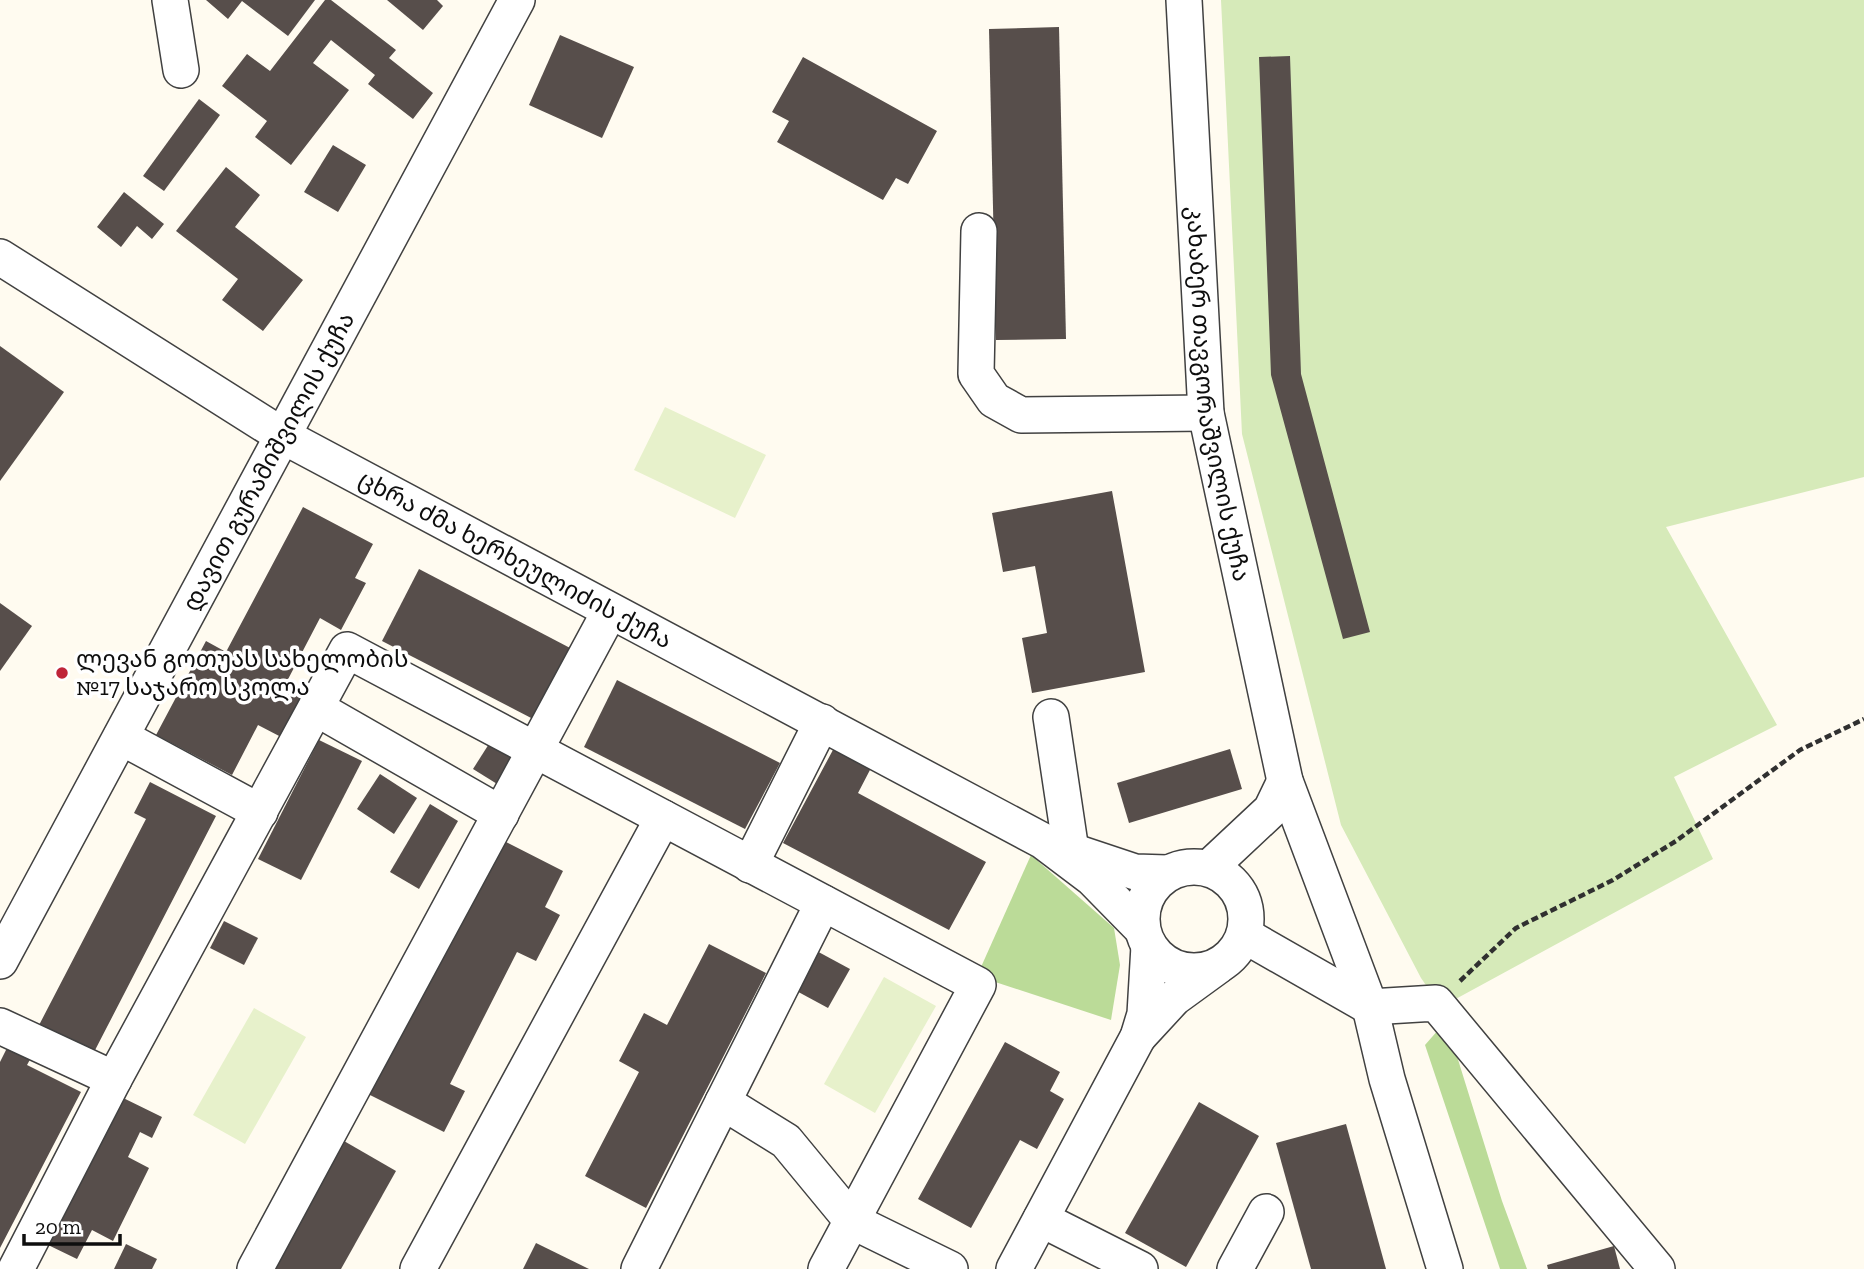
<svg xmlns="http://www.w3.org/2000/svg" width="1864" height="1269" viewBox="0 0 1864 1269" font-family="'Zilla Slab','Noto Sans Georgian',serif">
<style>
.green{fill:#d6eab9}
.forest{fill:#bbdb98}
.pitch{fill:#e7f1cb}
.building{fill:#574e4b}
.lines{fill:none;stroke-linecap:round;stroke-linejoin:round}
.minor-casing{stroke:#414141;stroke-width:38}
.path{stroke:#303030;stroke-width:4.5;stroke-dasharray:7 3.5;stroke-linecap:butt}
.minor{stroke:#fff;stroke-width:35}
.poi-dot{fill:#bf2539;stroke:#fff;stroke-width:2.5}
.labels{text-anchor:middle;stroke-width:7;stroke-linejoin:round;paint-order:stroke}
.street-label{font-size:24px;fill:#0e0e0e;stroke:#fff}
.poi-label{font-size:24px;fill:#0e0e0e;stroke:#fff;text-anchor:start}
</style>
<rect width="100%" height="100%" fill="#fffbf0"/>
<path class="green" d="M 1221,0 L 1864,0 L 1864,477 L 1666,527 L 1777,725 L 1674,777 L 1713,859 L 1441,1007 L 1421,978 L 1341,825 L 1242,434 Z"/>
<g class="forest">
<path d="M 1031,855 L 1114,928 L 1120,965 L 1111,1020 L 977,976 Z"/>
<path d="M 1446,1021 L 1502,1201 L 1527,1269 L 1500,1269 L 1425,1045 Z"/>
</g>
<g class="pitch">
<path d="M 665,407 L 766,455 L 735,518 L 634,470 Z"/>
<path d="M 884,977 L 936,1006 L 875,1113 L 824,1084 Z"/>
<path d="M 254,1008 L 306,1037 L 245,1144 L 193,1115 Z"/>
</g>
<g class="building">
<path d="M 206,0 L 315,0 L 288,36 L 242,1 L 228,19 Z"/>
<path d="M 325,0 L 331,0 L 396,50 L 389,58 L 433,93 L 413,119 L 368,84 L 375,75 L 331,40 L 313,63 L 349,90 L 291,165 L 255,137 L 267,121 L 222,86 L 247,54 L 270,71 Z"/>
<path d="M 387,0 L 437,0 L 443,6 L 423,30 Z"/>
<path d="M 1059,27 L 1066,339 L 996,340 L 989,29 Z"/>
<path d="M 560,35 L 634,67 L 602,138 L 529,105 Z"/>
<path d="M 1290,56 L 1301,374 L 1370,632 L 1343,639 L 1271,375 L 1259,57 Z"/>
<path d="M 803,57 L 937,131 L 908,184 L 896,178 L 883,200 L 777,142 L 789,121 L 772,112 Z"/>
<path d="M 199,99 L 220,115 L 164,191 L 143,176 Z"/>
<path d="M 333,145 L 366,165 L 338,212 L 304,192 Z"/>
<path d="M 226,167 L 260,195 L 235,227 L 303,280 L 263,331 L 222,300 L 238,279 L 176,231 Z"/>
<path d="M 124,192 L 164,224 L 152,239 L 137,226 L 121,247 L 97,227 Z"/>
<path d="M 0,346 L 64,392 L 0,481 Z"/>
<path d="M 1112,491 L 1145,672 L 1032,693 L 1022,638 L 1047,633 L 1035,566 L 1003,572 L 992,513 Z"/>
<path d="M 303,507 L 373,544 L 355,578 L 366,583 L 341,630 L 320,618 L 285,685 L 305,696 L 283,738 L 258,725 L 232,775 L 156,735 L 206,641 L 226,652 Z"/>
<path d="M 419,569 L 572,649 L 535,720 L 382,641 Z"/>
<path d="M 0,603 L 32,626 L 0,671 Z"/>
<path d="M 617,680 L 780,763 L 745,829 L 584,747 Z"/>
<path d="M 494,736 L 523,754 L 502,787 L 473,769 Z"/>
<path d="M 319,740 L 362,761 L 301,880 L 258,859 Z"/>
<path d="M 834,748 L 871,768 L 858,793 L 986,862 L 949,930 L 783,843 Z"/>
<path d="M 1230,749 L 1242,789 L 1129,823 L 1117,783 Z"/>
<path d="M 380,774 L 417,798 L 394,834 L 357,809 Z"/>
<path d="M 150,782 L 216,816 L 92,1056 L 37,1029 L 146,819 L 134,813 Z"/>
<path d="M 430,804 L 458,821 L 419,889 L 390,872 Z"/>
<path d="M 496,837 L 563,871 L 545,907 L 560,915 L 536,961 L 517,952 L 450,1084 L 465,1091 L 444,1132 L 366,1093 Z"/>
<path d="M 224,921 L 258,938 L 244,965 L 210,948 Z"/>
<path d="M 709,944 L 766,973 L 646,1208 L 585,1176 L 639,1072 L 619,1061 L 644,1013 L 667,1025 Z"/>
<path d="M 813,949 L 850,969 L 828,1008 L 791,988 Z"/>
<path d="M 10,1042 L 33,1054 L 27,1065 L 81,1092 L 0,1248 L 0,1062 Z"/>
<path d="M 1005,1042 L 1060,1072 L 1050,1091 L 1064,1099 L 1037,1149 L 1020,1140 L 971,1228 L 918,1199 Z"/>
<path d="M 111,1092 L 162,1117 L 152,1138 L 140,1132 L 128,1157 L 149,1168 L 113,1241 L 92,1230 L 77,1259 L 44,1243 Z"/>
<path d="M 1199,1102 L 1259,1136 L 1186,1267 L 1125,1233 Z"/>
<path d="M 1346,1124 L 1386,1269 L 1311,1269 L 1276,1143 Z"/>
<path d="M 344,1141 L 396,1171 L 341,1269 L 272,1269 Z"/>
<path d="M 536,1243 L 589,1269 L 523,1269 Z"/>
<path d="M 126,1244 L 157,1259 L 152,1269 L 114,1269 Z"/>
<path d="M 1614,1246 L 1620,1269 L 1548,1269 L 1547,1265 Z"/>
</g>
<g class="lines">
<g class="minor-casing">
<g id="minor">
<path d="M 170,0 L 181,70"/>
<path id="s1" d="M 1184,0 L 1206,413 L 1285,781 L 1370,1007 L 1387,1079 L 1445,1269"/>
<path d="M 979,231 L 976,374 L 994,400 L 1021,415 L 1206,413"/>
<path id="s2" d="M 0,257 L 283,436 L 1043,841 L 1092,878 L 1142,929"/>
<path d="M 316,708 L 501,814"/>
<path d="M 1051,717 L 1071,851"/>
<path d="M 121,737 L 260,812"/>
<path d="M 1069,850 L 1135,872 L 1167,873"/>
<path d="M 750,865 L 822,722"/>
<circle cx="1194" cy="919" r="52"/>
<path d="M 1209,868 L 1271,810 L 1285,781"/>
<path d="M 1244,935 L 1370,1007"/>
<path id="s3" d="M 0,961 L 517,0"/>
<path d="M 1370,1007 L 1436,1003 L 1657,1269"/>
<path d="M 0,1026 L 114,1079"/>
<path d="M 1138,1037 L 1174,998 L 1218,966"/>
<path d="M 723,1102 L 786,1141 L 852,1221 L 950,1269"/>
<path d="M 1041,1219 L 1140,1269"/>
<path d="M 16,1269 L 114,1079 L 347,650 L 978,985 L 826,1269"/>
<path d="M 255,1269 L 610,611"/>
<path d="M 418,1269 L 663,818"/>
<path d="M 639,1269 L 823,903"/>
<path d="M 1014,1269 L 1138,1037 L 1145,1014 L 1149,946"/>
<path d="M 1235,1269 L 1266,1212"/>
</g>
</g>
<path class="path" d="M 1460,981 L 1516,928 L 1613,880 L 1676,841 L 1800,750 L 1864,719"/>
<use href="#minor" class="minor"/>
</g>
<circle class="poi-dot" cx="62" cy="673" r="7"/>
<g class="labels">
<g class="street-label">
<text dy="8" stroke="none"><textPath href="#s1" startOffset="396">კახაბერ თავგორაშვილის ქუჩა</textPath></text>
<text dy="8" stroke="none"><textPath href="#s3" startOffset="567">დავით გურამიშვილის ქუჩა</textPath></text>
<text dy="8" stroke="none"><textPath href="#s2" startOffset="598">ცხრა ძმა ხერხეულიძის ქუჩა</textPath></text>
</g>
<g class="poi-label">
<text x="76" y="667">ლევან გოთუას სახელობის<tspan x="76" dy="28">№17 საჯარო სკოლა</tspan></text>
</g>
</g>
<path d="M24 1234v10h96v-10" fill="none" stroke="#0e0e0e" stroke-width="3.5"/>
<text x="35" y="1234" font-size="21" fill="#0e0e0e" stroke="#ffffff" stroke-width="5" paint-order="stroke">20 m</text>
</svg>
